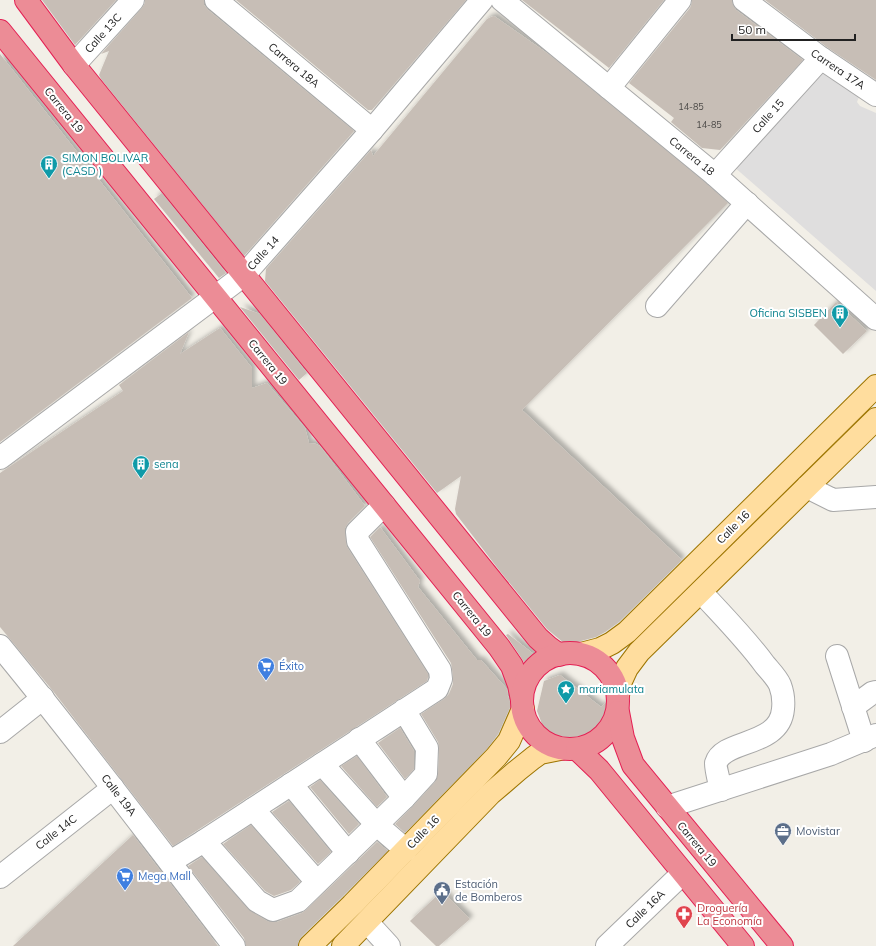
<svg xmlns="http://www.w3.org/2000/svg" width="876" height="946" viewBox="0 0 876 946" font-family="Mulish,sans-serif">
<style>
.residential{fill:#dfdede}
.building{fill:#c7beb6;filter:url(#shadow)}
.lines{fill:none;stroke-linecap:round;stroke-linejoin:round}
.minor-casing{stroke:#a8a8a8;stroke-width:24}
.major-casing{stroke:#9d7500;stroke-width:24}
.highway-casing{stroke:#e42054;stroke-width:24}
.minor{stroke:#fff;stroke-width:22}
.major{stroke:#ffdd9e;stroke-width:22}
.highway{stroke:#ec8c96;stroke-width:22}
.labels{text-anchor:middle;stroke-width:4;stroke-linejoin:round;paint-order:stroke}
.number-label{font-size:9px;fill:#4a4846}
.street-label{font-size:11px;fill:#212121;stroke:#fff}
.culture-label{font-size:11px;fill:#0d838f;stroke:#fff;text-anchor:start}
.shop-label{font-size:11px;fill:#366cbe;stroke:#fff;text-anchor:start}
.service-label{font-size:11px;fill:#4e5e75;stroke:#fff;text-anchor:start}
.health-label{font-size:11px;fill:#be3a42;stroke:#fff;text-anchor:start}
</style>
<defs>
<filter id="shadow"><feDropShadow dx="3.5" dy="-3.5" stdDeviation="2" flood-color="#0004"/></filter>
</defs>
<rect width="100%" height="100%" fill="#f2efe7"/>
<path class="residential" d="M 818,69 L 861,93 L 859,97 L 857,102 L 860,106 L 876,113 L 876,291 L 733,166 Z"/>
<g class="building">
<path d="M 42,0 L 116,0 L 75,45 Z"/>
<path d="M 145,0 L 204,0 L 204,5 L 208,10 L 354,131 L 244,256 L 101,79 L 99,75 L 109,51 L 101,54 L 142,8 L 145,3 Z"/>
<path d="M 236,0 L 466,0 L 372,110 L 368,110 Z"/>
<path d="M 522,0 L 664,0 L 609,68 Z"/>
<path d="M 692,0 L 732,0 L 733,5 L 736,10 L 803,60 L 721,149 L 720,150 L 702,148 L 671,122 L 674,118 L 629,83 L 690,8 L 692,2 Z"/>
<path d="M 765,0 L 876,0 L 876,80 L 828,48 Z"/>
<path d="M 494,16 L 551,56 L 707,184 L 728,203 L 522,410 L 682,560 L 619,622 L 605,632 L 596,637 L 577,642 L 573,645 L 570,648 L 547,629 L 499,570 L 456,514 L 455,509 L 461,476 L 437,493 L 265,281 L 266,269 L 371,150 L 373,156 L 487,19 L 491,17 Z"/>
<path d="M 0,54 L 192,298 L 0,442 Z"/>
<path d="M 162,193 L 226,273 L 219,278 L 154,199 Z"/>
<path d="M 836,302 L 867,331 L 843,354 L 814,325 Z"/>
<path d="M 240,307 L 260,314 L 307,373 L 299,380 Z"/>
<path d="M 220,328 L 252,368 L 252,388 L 267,383 L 305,428 L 309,443 L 316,444 L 320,446 L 365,506 L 348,523 L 345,528 L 345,533 L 346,542 L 347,547 L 428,674 L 428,677 L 427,681 L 173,846 L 53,691 L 0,627 L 0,473 L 123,391 L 119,385 L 189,332 L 180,354 Z"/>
<path d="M 380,527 L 420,581 L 418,587 L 477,660 L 481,660 L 507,689 L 508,695 L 507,696 L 508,696 L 511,705 L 498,734 L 487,749 L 405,833 L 395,824 L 413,806 L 435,782 L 438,774 L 439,748 L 438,742 L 421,714 L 444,699 L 449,694 L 453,684 L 453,678 L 452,669 L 451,663 L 370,537 Z"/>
<path d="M 508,634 L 540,659 L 540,664 L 530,673 L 522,659 L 506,635 Z"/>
<path d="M 560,675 L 601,707 L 607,701 L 609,704 L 606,708 L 606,714 L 608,727 L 601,736 L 590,743 L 589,743 L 585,740 L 580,737 L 574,737 L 568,740 L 564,737 L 558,737 L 552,738 L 544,729 L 537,711 L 544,681 Z"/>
<path d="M 400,728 L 414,751 L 414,769 L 405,779 L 378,743 Z"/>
<path d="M 357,756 L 387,797 L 377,807 L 341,766 Z"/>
<path d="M 320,780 L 359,824 L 349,834 L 310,787 Z"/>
<path d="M 289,801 L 331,852 L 318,864 L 272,812 Z"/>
<path d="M 251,825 L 300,882 L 291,890 L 274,896 L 265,891 L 223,844 Z"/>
<path d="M 133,835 L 218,946 L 13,946 Z"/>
<path d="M 377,842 L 388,851 L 343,896 L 301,937 L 298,942 L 298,946 L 246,946 L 244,938 L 188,866 L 202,857 L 248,909 L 267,921 L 272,922 L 277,922 L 302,913 L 306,910 Z"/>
<path d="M 442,891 L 470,919 L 439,946 L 436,946 L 410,921 Z"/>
</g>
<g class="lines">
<g class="minor-casing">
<g id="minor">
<path d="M 216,0 L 372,130"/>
<path d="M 502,0 L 715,175 L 876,319"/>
<path d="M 744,0 L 821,58 L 876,95"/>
<path d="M 74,65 L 133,0"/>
<path d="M 609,88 L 680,0"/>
<path d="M 715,175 L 821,58"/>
<path d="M 657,306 L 747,203"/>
<path d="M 0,458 L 215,297 L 244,275 L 372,130 L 482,0"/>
<path d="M 807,487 L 833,500 L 876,497"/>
<path d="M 384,505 L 357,532 L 358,541 L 440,670 L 441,679 L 437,689 L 204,841 L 257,901 L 273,910 L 298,901 L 404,798 L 426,774 L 427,748 L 404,710"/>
<path d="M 701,592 C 723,616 746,639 765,665 C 770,671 777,678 780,685 C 783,693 784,700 783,709 C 780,747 723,739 716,763 C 715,767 720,784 721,790"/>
<path d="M 0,646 C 81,744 157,846 234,946"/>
<path d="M 837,656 L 864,741"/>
<path d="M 853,707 L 872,693 L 876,692"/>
<path d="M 0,732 L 43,698"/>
<path d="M 359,739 L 404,798"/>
<path d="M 322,764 L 377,825 L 406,850"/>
<path d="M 291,784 L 348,853"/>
<path d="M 667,807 L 831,754 L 876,735"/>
<path d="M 253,809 L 317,882"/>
<path d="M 170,862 L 204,841"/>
<path d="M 0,877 L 113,788"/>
<path d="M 367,922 L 389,946"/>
<path d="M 607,946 L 683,873"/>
</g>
</g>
<g class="major-casing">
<g id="major">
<path d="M 581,654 L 600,649 L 612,643 L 627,632 L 876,386"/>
<path d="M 618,695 L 621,681 L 627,668 L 639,652 L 876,419"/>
<path d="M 310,946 L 352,905 L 496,757 L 509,741 L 523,709"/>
<path d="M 343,946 L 490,794 L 518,770 L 533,758 L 540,753 L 560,749"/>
</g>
</g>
<g class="highway-casing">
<g id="highway">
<path d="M 26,0 L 74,65 L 538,638 L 548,647 L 559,655"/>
<path d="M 0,31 L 499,647 L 512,666 L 519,685 L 522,700"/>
<circle cx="570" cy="701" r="48"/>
<path d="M 618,712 L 623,738 L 633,765 L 782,946"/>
<path d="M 577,749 L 599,770 L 743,946"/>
</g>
</g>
<use href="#minor" class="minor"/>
<use href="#major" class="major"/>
<use href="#highway" class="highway"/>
</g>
<defs>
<g id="building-pin" transform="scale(0.9)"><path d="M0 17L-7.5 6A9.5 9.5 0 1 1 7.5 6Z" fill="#0f9aa8" stroke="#fff"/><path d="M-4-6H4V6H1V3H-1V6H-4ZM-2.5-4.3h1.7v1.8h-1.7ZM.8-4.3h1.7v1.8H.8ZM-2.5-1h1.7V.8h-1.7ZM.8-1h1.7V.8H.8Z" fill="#fff"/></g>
<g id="supermarket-pin" transform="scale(0.9)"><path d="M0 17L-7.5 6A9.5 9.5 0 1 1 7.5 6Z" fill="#3f7fe0" stroke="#fff"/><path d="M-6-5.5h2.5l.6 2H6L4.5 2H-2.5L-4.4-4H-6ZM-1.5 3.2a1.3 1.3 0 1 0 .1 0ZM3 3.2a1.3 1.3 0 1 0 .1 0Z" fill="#fff"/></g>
<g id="sight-pin" transform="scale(0.9)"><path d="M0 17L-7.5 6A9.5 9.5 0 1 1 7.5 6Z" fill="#0f9aa8" stroke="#fff"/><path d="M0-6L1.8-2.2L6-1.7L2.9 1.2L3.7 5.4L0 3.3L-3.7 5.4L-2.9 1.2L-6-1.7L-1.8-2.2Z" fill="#fff"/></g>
<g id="office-pin" transform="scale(0.9)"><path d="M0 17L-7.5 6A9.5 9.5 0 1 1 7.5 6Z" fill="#5c6f8a" stroke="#fff"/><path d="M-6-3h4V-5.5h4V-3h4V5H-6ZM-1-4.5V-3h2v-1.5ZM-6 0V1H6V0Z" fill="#fff"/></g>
<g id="civic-pin" transform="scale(0.9)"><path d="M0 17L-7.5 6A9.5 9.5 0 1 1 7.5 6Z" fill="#5c6f8a" stroke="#fff"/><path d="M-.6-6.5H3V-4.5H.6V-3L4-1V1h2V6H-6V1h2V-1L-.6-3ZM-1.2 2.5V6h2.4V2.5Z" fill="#fff"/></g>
<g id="pharmacy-pin" transform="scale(0.9)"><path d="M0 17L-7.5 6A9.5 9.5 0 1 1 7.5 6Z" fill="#e0444e" stroke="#fff"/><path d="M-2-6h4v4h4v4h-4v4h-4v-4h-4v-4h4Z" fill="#fff"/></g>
</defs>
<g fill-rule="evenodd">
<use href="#building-pin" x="49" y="164"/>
<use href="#building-pin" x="840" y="313"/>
<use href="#building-pin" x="141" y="464"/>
<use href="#supermarket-pin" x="266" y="666"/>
<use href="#sight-pin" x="566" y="689"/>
<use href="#office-pin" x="783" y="831"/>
<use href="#supermarket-pin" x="125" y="876"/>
<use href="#civic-pin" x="442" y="890"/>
<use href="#pharmacy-pin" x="684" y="914"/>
</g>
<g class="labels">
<g class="number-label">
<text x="691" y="110">14-85</text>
<text x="709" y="128">14-85</text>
</g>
<g class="street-label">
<text transform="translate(103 33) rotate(-48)" y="4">Calle 13C</text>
<text transform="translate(294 65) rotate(40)" y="4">Carrera 18A</text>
<text transform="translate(838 69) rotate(34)" y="4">Carrera 17A</text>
<text transform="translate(64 110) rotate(51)" y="4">Carrera 19</text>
<text transform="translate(768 116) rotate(-48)" y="4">Calle 15</text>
<text transform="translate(692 156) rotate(39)" y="4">Carrera 18</text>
<text transform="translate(263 253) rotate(-48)" y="4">Calle 14</text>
<text transform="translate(268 362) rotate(51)" y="4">Carrera 19</text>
<text transform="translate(733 527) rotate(-45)" y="4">Calle 16</text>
<text transform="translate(472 614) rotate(51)" y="4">Carrera 19</text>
<text transform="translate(119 795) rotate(52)" y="4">Calle 19A</text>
<text transform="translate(56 832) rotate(-38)" y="4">Calle 14C</text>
<text transform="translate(423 832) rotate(-46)" y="4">Calle 16</text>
<text transform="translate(697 844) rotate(50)" y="4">Carrera 19</text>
<text transform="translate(645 909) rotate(-44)" y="4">Calle 16A</text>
</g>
<g class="culture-label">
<text x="62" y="162">SIMON BOLIVAR<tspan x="62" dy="13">(CASD )</tspan></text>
<text x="827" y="317" text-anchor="end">Oficina SISBEN</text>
<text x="154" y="468">sena</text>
<text x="579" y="693">mariamulata</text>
</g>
<g class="shop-label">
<text x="279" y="670">Éxito</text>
<text x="138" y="880">Mega Mall</text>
</g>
<g class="service-label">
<text x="796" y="835">Movistar</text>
<text x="455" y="888">Estación<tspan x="455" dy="13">de Bomberos</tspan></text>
</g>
<g class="health-label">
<text x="697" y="912">Droguería<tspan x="697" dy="13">La Economía</tspan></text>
</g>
</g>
<path d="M732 34v6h123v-6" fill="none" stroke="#212121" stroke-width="2"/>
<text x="738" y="34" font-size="12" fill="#212121" stroke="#ffffff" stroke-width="3" paint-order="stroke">50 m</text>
</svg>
